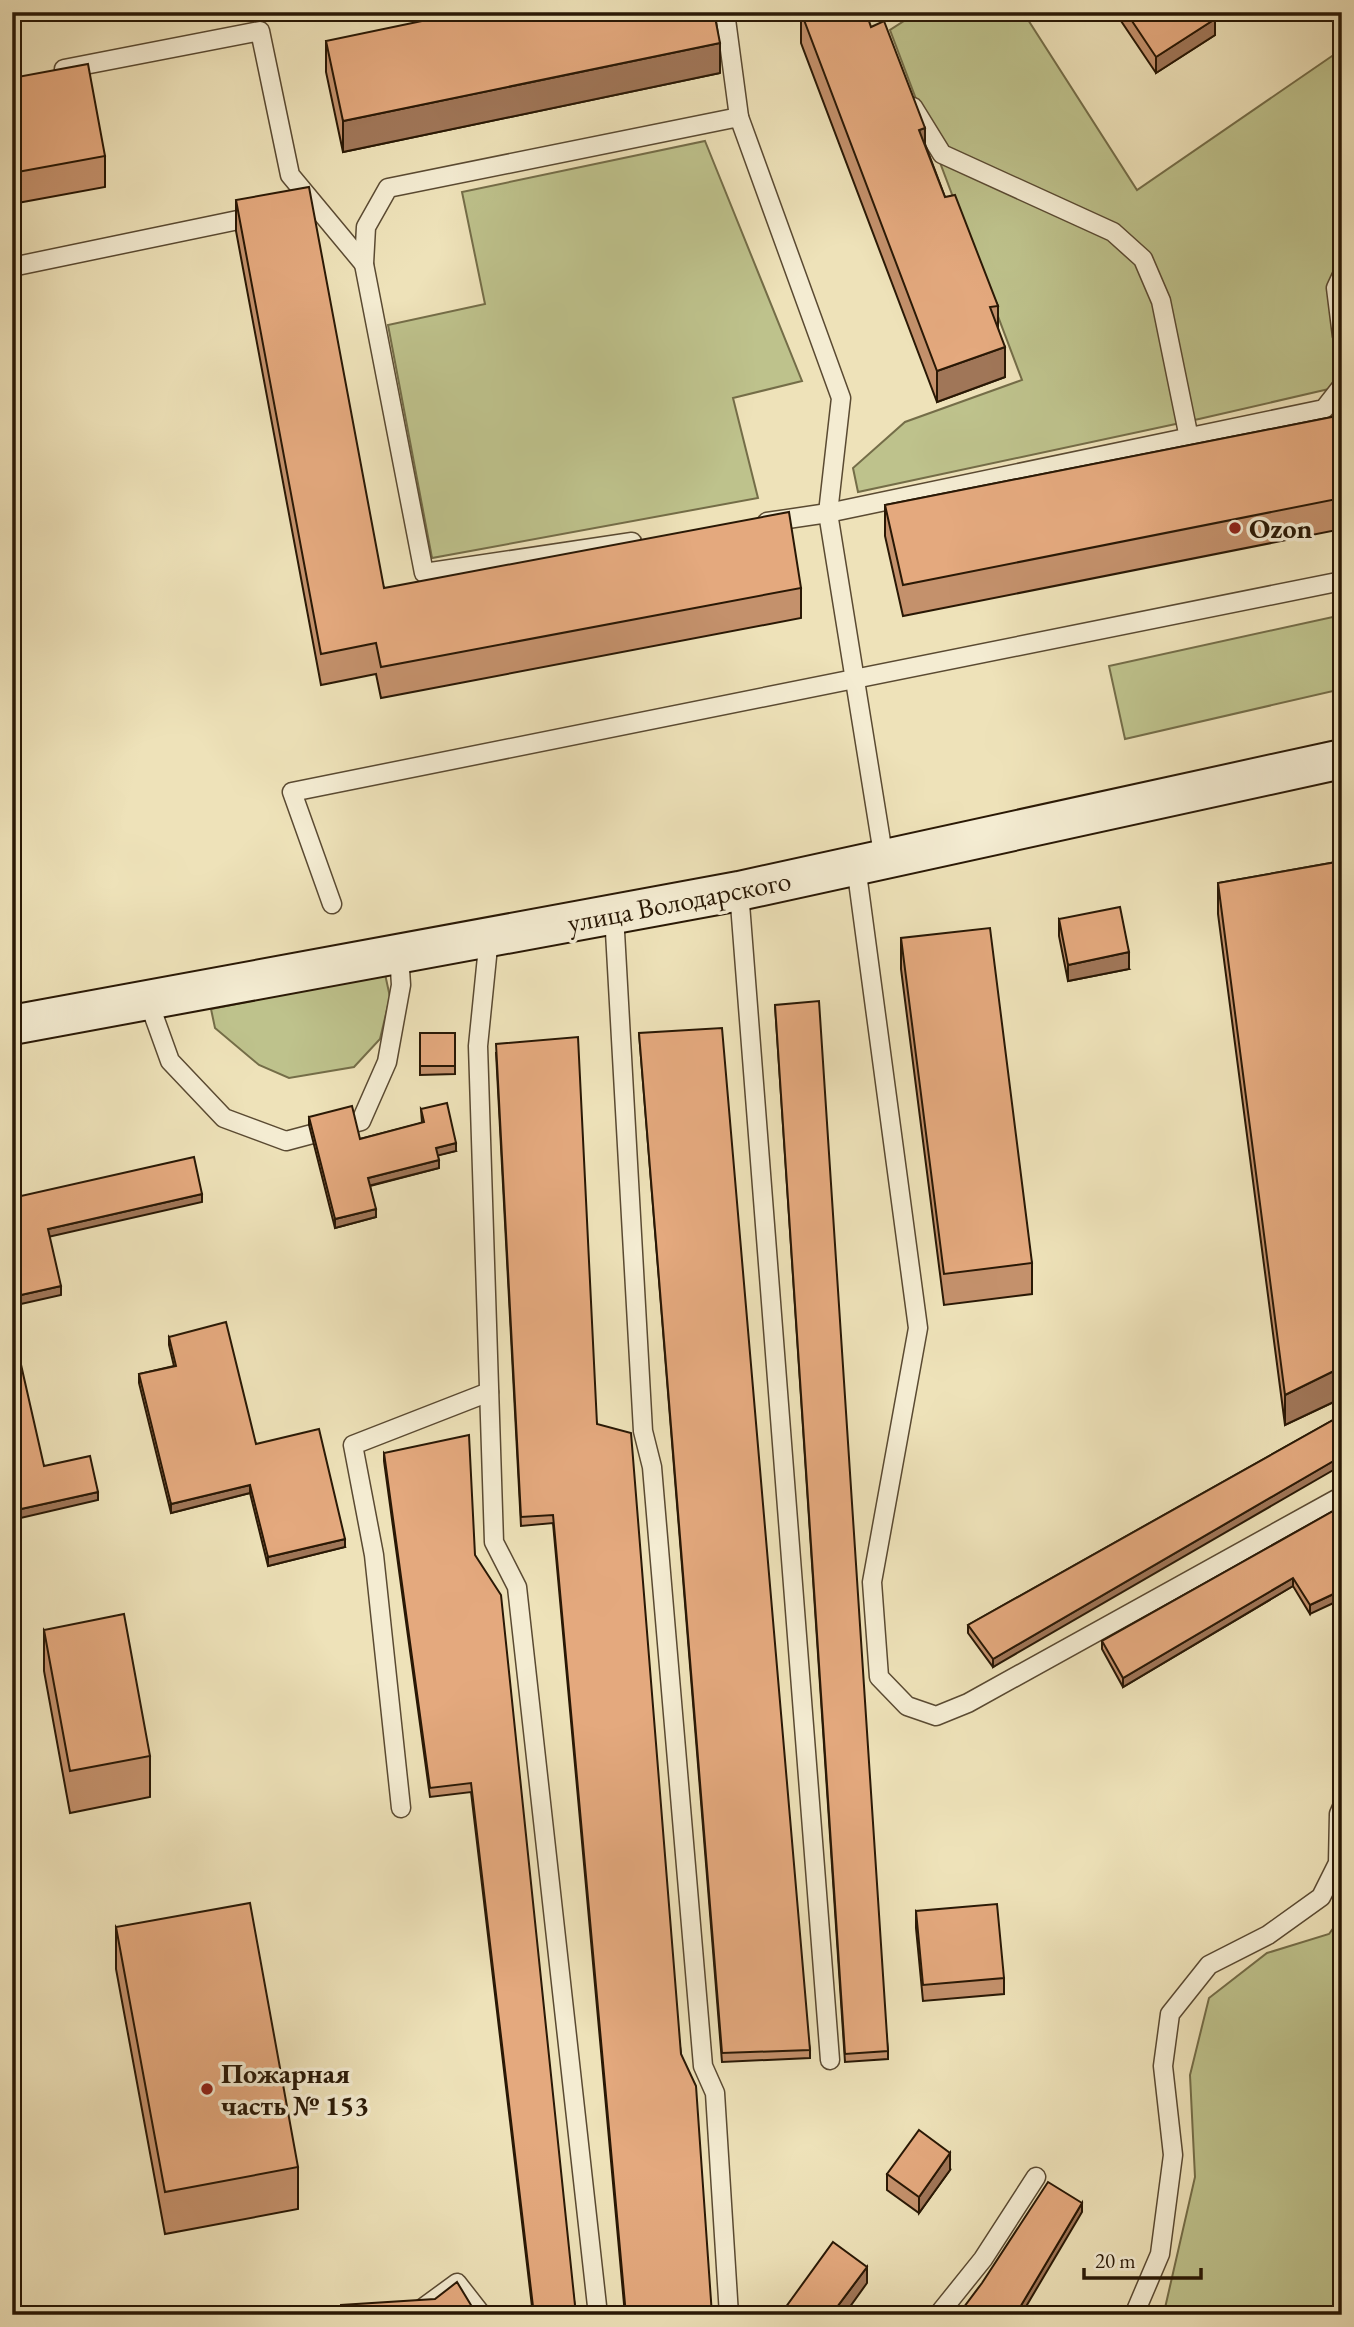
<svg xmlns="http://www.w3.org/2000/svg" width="1354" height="2327" viewBox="0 0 1354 2327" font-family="'EB Garamond',serif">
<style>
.green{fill:#bec28c;stroke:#746d48;stroke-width:2}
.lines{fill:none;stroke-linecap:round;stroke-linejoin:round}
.lane-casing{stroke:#5a4a32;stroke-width:21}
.secondary-casing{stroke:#291805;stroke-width:42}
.lane{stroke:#f4ecd2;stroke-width:18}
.secondary{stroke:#f4ecd2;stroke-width:38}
.wall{fill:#c4916c;stroke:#291805;stroke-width:2}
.shaded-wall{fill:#a07658;stroke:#291805;stroke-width:2}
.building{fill:#e4a97e;stroke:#291805;stroke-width:2}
.poi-dot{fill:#8f2418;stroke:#f4ecd2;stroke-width:2.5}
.labels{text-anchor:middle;stroke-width:7;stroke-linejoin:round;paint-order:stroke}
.poi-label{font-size:28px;font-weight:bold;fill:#291805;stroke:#f4ecd2;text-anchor:start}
.street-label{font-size:28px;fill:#291805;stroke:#f4ecd2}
</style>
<rect width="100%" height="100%" fill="#eee2b9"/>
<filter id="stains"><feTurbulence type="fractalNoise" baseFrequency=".00286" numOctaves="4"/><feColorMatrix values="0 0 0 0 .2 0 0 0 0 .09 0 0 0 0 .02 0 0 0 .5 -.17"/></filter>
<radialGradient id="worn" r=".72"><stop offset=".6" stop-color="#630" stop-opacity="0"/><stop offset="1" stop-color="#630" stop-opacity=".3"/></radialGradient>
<g class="green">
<path d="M 918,12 L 1023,12 L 1137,190 L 1335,54 L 1342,73 L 1342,386 L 1199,419 L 858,492 L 853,468 L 905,422 L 1022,380 L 890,30 Z"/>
<path d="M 705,141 L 802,381 L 733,398 L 758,498 L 432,558 L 388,325 L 485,304 L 462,192 Z"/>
<path d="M 1342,615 L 1342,689 L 1125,739 L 1109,666 Z"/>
<path d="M 385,974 L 390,997 L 380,1039 L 354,1067 L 289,1078 L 259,1065 L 215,1028 L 211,1009 Z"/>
<path d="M 1342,1916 L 1342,2315 L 1160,2315 L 1165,2308 L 1195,2177 L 1190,2075 L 1209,1998 L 1267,1953 L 1329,1934 Z"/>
</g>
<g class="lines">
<g class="lane-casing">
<g id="lane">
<path d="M 725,12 L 739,117"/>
<path d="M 64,69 L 260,31 L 290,175 L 364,264"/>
<path d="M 913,107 L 942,154 L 1113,232 L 1143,259 L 1161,301 L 1189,438"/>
<path d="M 12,267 L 257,216"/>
<path d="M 1342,275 L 1336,288 L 1342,336"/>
<path d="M 767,522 L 828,513 L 1324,409 L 1342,386"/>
<path d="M 632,542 L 424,573 L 364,264 L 366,227 L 388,188 L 739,117 L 841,398 L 828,513 L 884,860"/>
<path d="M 856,866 L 918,1328 L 872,1582 L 879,1677 L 907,1706 L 936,1716 L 968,1703 L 1342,1496"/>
<path d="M 739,891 L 830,2060"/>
<path d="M 332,904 L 292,792 L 1342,581"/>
<path d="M 614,914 L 643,1431 L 652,1467 L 703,2066 L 715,2093 L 729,2315"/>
<path d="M 489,937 L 478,1046 L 494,1542 L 517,1587 L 598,2315"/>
<path d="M 148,1000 L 170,1061 L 224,1118 L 286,1141 L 361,1121 L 387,1062 L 401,985 L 399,954"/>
<path d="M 401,1808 L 374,1555 L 353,1445 L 489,1392"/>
<path d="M 416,2313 L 457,2283 L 482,2315"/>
<path d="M 938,2315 L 983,2259 L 1036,2177"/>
<path d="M 1134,2315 L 1160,2254 L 1173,2155 L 1163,2066 L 1170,2014 L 1209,1965 L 1268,1935 L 1321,1897 L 1338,1863 L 1339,1814 L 1342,1807"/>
</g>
</g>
<g class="secondary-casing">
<path id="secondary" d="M 12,1025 L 739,891 L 1342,759"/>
</g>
<use href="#lane" class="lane"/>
<use href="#secondary" class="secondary"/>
</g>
<g class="wall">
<path d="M 801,12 L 871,27 L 925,144 L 945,197 L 998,306 L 998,328 L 1005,377 L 937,402 L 801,43 Z"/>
<path d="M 1115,12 L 1211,12 L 1215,35 L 1156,73 Z"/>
<path d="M 326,41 L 720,73 L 343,152 L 326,72 Z"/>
<path d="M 12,78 L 105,156 L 105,187 L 12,204 Z"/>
<path d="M 236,200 L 384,588 L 801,588 L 801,618 L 381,698 L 376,674 L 321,685 L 236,231 Z"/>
<path d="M 1342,415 L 1342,529 L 903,616 L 885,536 L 885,505 Z"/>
<path d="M 1342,861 L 1342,1398 L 1285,1425 L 1218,914 L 1218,883 Z"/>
<path d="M 1059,919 L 1129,969 L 1068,981 L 1059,936 Z"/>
<path d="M 901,938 L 1032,1263 L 1032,1294 L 944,1305 L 901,969 Z"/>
<path d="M 775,1005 L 888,2051 L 888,2059 L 845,2062 Z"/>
<path d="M 420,1033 L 455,1033 L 455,1074 L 420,1075 Z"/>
<path d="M 639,1033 L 810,2050 L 810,2058 L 722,2062 Z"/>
<path d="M 496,1052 L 597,1424 L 681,2054 L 712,2315 L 625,2315 L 553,1523 L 521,1526 Z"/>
<path d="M 421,1109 L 456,1151 L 438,1155 L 439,1168 L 370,1186 L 376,1217 L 335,1228 L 309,1125 L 309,1117 L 360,1139 L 422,1123 Z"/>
<path d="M 169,1337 L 256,1444 L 345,1547 L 268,1566 L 250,1493 L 171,1513 L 139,1383 L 139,1374 L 174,1366 L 169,1345 Z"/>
<path d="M 1342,1415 L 993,1667 L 968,1633 L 968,1625 Z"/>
<path d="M 384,1453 L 475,1555 L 576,2315 L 533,2315 L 471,1792 L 430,1797 L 384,1461 Z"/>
<path d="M 1342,1506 L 1310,1614 L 1293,1586 L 1123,1687 L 1102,1649 L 1102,1641 Z"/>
<path d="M 44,1630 L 150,1756 L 150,1797 L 70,1813 L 44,1671 Z"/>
<path d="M 916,1911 L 1004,1978 L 1004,1994 L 923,2001 L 916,1928 Z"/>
<path d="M 116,1927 L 298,2167 L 298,2209 L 165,2234 L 116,1969 Z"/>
<path d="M 950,2170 L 919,2213 L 887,2190 L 887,2174 Z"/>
</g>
<g class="shaded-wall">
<path d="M 1215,19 L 1215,35 L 1156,73 L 1156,57 Z"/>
<path d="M 720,43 L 720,73 L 343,152 L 343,121 Z"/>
<path d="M 925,128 L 925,158 L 919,130 Z"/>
<path d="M 1005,347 L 1005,377 L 937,402 L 937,371 Z"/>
<path d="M 1129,952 L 1129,969 L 1068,981 L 1068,965 Z"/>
<path d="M 456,1143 L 456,1151 L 436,1156 L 436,1148 Z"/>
<path d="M 439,1160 L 439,1168 L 368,1186 L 368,1178 Z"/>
<path d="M 202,1194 L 202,1202 L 48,1237 L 48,1229 Z"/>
<path d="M 376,1209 L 376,1217 L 335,1228 L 335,1219 Z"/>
<path d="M 61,1286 L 61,1295 L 12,1306 L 12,1297 Z"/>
<path d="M 1342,1367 L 1342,1398 L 1285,1425 L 1285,1395 Z"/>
<path d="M 1342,1456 L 1342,1465 L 993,1667 L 993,1659 Z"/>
<path d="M 250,1485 L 250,1493 L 171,1513 L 171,1504 Z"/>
<path d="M 98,1492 L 98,1500 L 12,1520 L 12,1511 Z"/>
<path d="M 345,1539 L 345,1547 L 268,1566 L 268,1557 Z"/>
<path d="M 1293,1578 L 1293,1586 L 1123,1687 L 1123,1678 Z"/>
<path d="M 1342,1590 L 1342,1599 L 1310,1614 L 1310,1605 Z"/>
<path d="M 950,2153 L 950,2170 L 919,2213 L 919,2197 Z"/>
<path d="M 1082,2203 L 1082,2212 L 1021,2315 L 1015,2315 Z"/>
<path d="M 867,2267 L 867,2283 L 844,2315 L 831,2315 Z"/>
</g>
<g class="building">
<path d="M 465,12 L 714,12 L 720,43 L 343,121 L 326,41 Z"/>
<path d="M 801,12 L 866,12 L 871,27 L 884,21 L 925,128 L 919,130 L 945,197 L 955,195 L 998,306 L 990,307 L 1005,347 L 937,371 Z"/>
<path d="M 1126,12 L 1211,12 L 1215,19 L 1156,57 Z"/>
<path d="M 88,64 L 105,156 L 12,173 L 12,78 Z"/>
<path d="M 309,187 L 384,588 L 789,512 L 801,588 L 381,667 L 376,643 L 321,654 L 236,200 Z"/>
<path d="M 1342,415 L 1342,498 L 903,585 L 885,505 Z"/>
<path d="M 1342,861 L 1342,1367 L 1285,1395 L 1218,883 Z"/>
<path d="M 1120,907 L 1129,952 L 1068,965 L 1059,919 Z"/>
<path d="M 990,928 L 1032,1263 L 944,1274 L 901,938 Z"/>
<path d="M 819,1001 L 888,2051 L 845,2054 L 775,1005 Z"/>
<path d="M 722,1028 L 810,2050 L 722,2053 L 639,1033 Z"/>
<rect x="420" y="1033" width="35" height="33"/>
<path d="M 578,1037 L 597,1424 L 631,1433 L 681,2054 L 696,2086 L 712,2315 L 626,2315 L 553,1515 L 521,1517 L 496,1044 Z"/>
<path d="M 447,1103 L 456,1143 L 436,1148 L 439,1160 L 368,1178 L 376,1209 L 335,1219 L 309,1117 L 352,1106 L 360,1139 L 424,1122 L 421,1109 Z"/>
<path d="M 194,1157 L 202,1194 L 48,1229 L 61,1286 L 12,1297 L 12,1198 Z"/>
<path d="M 226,1322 L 256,1444 L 319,1429 L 345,1539 L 268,1557 L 250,1485 L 171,1504 L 139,1374 L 176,1366 L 169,1337 Z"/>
<path d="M 12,1325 L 44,1466 L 90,1456 L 98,1492 L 12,1511 Z"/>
<path d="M 1342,1415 L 1342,1456 L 993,1659 L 968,1625 Z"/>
<path d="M 469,1435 L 475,1555 L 501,1595 L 576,2315 L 534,2315 L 471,1783 L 430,1788 L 384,1453 Z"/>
<path d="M 1342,1506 L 1342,1590 L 1310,1605 L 1293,1578 L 1123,1678 L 1102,1641 Z"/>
<path d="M 124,1614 L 150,1756 L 70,1771 L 44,1630 Z"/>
<path d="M 250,1903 L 298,2167 L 165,2192 L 116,1927 Z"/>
<path d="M 997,1904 L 1004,1978 L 923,1985 L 916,1911 Z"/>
<path d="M 919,2130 L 950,2153 L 919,2197 L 887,2174 Z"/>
<path d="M 1048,2182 L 1082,2203 L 1019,2309 L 1015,2315 L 958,2315 L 982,2283 Z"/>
<path d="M 833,2242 L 867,2267 L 831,2315 L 780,2315 Z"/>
<path d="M 457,2282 L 477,2315 L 341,2315 L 341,2305 L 435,2299 Z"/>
</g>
<g class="poi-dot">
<circle cx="1235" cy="528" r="7"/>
<circle cx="207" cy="2089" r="7"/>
</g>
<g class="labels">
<g class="poi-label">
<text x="1249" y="538">Ozon</text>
<text x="221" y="2083">Пожарная<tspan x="221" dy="32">часть № 153</tspan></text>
</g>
<g class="street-label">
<text transform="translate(679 901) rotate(-11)" y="10">улица Володарского</text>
</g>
</g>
<rect width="1354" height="2327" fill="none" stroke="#eee2b9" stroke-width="42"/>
<rect x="14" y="14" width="1326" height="2299" fill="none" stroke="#291805" stroke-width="3.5"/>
<rect x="21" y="21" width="1312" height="2285" fill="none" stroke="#291805" stroke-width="2"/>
<path d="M1084 2268v10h117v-10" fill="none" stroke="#291805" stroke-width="3.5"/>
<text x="1095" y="2268" font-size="21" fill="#291805" stroke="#f4ecd2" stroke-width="5" paint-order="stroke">20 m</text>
<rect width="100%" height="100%" filter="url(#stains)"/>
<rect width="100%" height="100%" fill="url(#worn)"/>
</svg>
